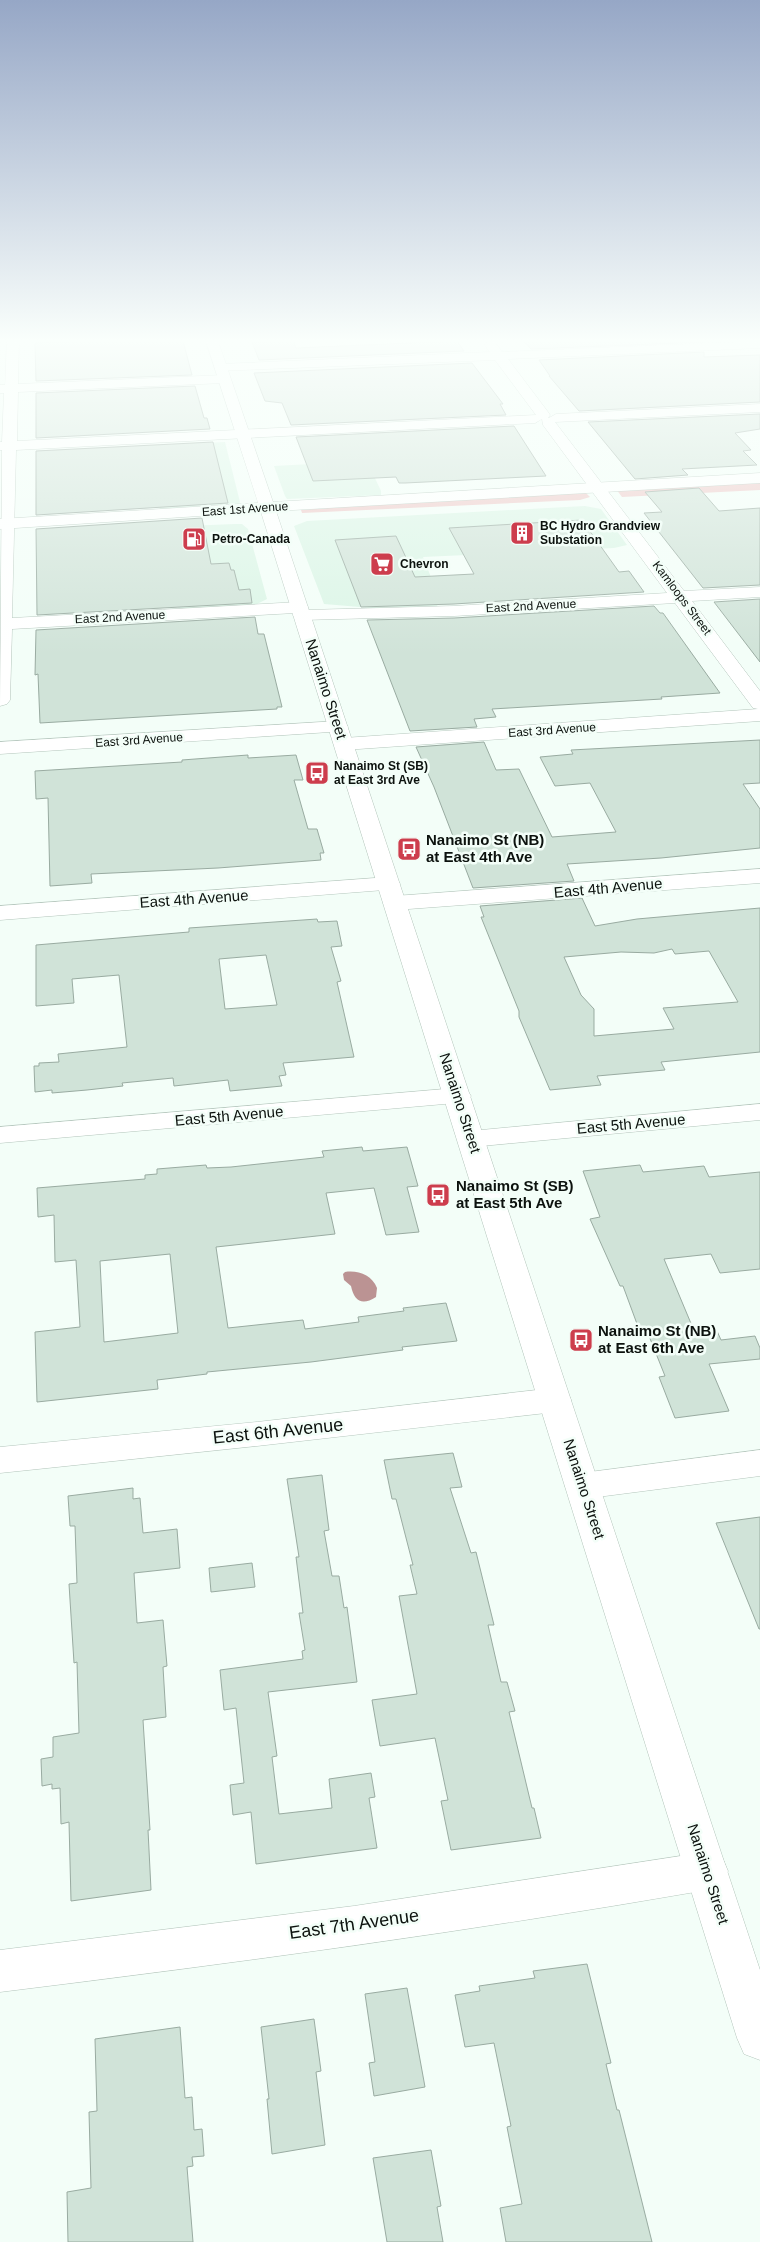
<svg xmlns="http://www.w3.org/2000/svg" width="760" height="2242" viewBox="0 0 760 2242" font-family="Helvetica,sans-serif">
<style>
.built{fill:#dbf5e6}
.green{fill:#eec9c8}
.water{fill:#bb9393}
.building{fill:#d0e3d8;stroke:#99aba1;fill-rule:evenodd}
.lines{fill:none;stroke-linecap:round;stroke-linejoin:round}
.minor-casing{stroke:#b3c5bb;stroke-width:1}
.secondary-casing{stroke:#b3c5bb;stroke-width:1}
.minor{fill:#fff;fill-rule:evenodd}
.secondary{fill:#fff;fill-rule:evenodd}
.labels{text-anchor:middle;stroke-width:5;stroke-linejoin:round;paint-order:stroke}
.far-street-label{font-size:12px;fill:#0c120e;stroke:#f3fef8}
.far-poi-label{font-size:12px;font-weight:bold;fill:#0c120e;stroke:#f3fef8;text-anchor:start}
.street-label{font-size:15px;fill:#0c120e;stroke:#f3fef8}
.poi-label{font-size:15px;font-weight:bold;fill:#0c120e;stroke:#f3fef8;text-anchor:start}
.near-street-label{font-size:18px;fill:#0c120e;stroke:#f3fef8}
</style>
<rect width="100%" height="100%" fill="#f3fef8"/>
<g class="built">
<path d="M 225,442 L 240,502 L 239,504 L 160,511 L 155,478 L 170,445 Z"/>
<path d="M 367,461 L 381,491 L 381,495 L 287,499 L 285,496 L 274,466 Z"/>
<path d="M 585,506 L 601,509 L 627,545 L 614,548 L 423,557 L 440,600 L 437,606 L 372,608 L 324,604 L 294,526 L 307,521 Z"/>
<path d="M 235,524 L 242,524 L 248,529 L 267,599 L 257,604 L 249,605 L 179,610 L 170,560 L 135,528 Z"/>
</g>
<g class="green">
<path d="M 760,481 L 760,490 L 622,497 L 616,489 Z"/>
<path d="M 585,492 L 590,497 L 580,500 L 302,513 L 301,510 L 433,500 Z"/>
</g>
<path class="water" d="M 345,1272 C 358,1270 372,1275 377,1288 L 376,1297 C 362,1306 354,1301 351,1286 L 344,1280 L 343,1274 Z"/>
<g class="building">
<path d="M 83,341 L 183,341 L 192,375 L 36,381 L 35,343 Z"/>
<path d="M 293,341 L 296,348 L 457,341 L 464,351 L 259,360 L 252,342 Z"/>
<path d="M 524,341 L 704,341 L 704,342 L 531,349 Z"/>
<path d="M 704,352 L 704,357 L 760,355 L 760,402 L 579,411 L 549,376 L 550,376 L 539,360 Z"/>
<path d="M 472,363 L 503,404 L 500,404 L 506,415 L 291,425 L 282,403 L 265,401 L 254,373 Z"/>
<path d="M 195,386 L 204,418 L 207,418 L 210,429 L 36,438 L 36,393 Z"/>
<path d="M 760,414 L 760,429 L 735,433 L 751,450 L 743,451 L 757,465 L 682,469 L 688,475 L 635,479 L 588,422 Z"/>
<path d="M 514,426 L 546,476 L 405,483 L 399,483 L 396,477 L 313,481 L 296,437 Z"/>
<path d="M 213,442 L 228,503 L 36,515 L 36,451 Z"/>
<path d="M 699,488 L 719,511 L 760,508 L 760,585 L 703,588 L 644,513 L 662,512 L 645,492 Z"/>
<path d="M 202,518 L 211,564 L 229,563 L 231,570 L 234,570 L 239,590 L 250,589 L 252,603 L 37,615 L 36,529 Z"/>
<path d="M 582,520 L 619,572 L 629,571 L 644,592 L 454,604 L 361,607 L 335,540 L 396,536 L 415,577 L 474,574 L 449,528 Z"/>
<path d="M 760,599 L 760,662 L 714,602 Z"/>
<path d="M 654,606 L 660,613 L 663,613 L 720,693 L 661,697 L 662,699 L 492,709 L 496,717 L 474,719 L 477,727 L 410,731 L 367,620 L 454,618 Z"/>
<path d="M 255,617 L 258,634 L 264,634 L 282,707 L 277,707 L 277,709 L 40,723 L 38,674 L 35,675 L 36,630 Z"/>
<path d="M 760,740 L 760,783 L 743,784 L 760,809 L 760,848 L 661,858 L 567,864 L 574,881 L 473,888 L 434,787 L 416,747 L 484,742 L 496,770 L 519,769 L 552,837 L 616,832 L 590,783 L 555,786 L 540,757 L 573,754 L 571,750 Z"/>
<path d="M 248,755 L 248,758 L 296,755 L 303,780 L 294,780 L 308,829 L 317,829 L 324,853 L 320,853 L 321,860 L 218,868 L 91,874 L 92,883 L 50,886 L 48,798 L 36,799 L 35,771 L 182,762 L 182,760 Z"/>
<path d="M 582,898 L 595,926 L 637,919 L 760,908 L 760,1052 L 661,1062 L 665,1070 L 597,1076 L 601,1085 L 550,1090 L 519,1017 L 519,1011 L 481,917 L 484,917 L 480,906 ZM 672,949 L 675,954 L 709,951 L 738,1002 L 663,1008 L 674,1029 L 594,1036 L 594,1009 L 581,995 L 564,957 L 621,952 L 654,953 Z"/>
<path d="M 317,919 L 318,922 L 337,921 L 342,946 L 331,947 L 341,981 L 337,982 L 354,1057 L 283,1063 L 286,1075 L 279,1076 L 282,1086 L 230,1091 L 228,1080 L 174,1086 L 173,1078 L 122,1083 L 123,1086 L 87,1090 L 52,1093 L 52,1090 L 35,1092 L 34,1066 L 39,1066 L 39,1063 L 59,1062 L 58,1054 L 127,1047 L 119,975 L 72,979 L 74,1003 L 36,1006 L 36,945 L 189,932 L 189,928 ZM 266,955 L 277,1005 L 225,1009 L 219,959 Z"/>
<path d="M 362,1147 L 363,1151 L 407,1147 L 418,1186 L 407,1187 L 419,1232 L 386,1235 L 374,1188 L 326,1193 L 335,1234 L 216,1247 L 228,1328 L 303,1320 L 305,1329 L 359,1322 L 358,1317 L 404,1311 L 403,1308 L 446,1303 L 457,1341 L 402,1347 L 403,1350 L 311,1362 L 207,1372 L 207,1374 L 157,1380 L 158,1389 L 37,1402 L 35,1332 L 80,1327 L 76,1260 L 55,1262 L 54,1215 L 38,1217 L 37,1188 L 145,1179 L 145,1175 L 157,1174 L 157,1169 L 206,1165 L 207,1168 L 231,1167 L 324,1157 L 322,1151 ZM 170,1254 L 178,1333 L 104,1342 L 100,1261 Z"/>
<path d="M 640,1165 L 643,1172 L 704,1166 L 709,1177 L 760,1172 L 760,1269 L 720,1273 L 711,1254 L 664,1259 L 695,1333 L 717,1331 L 721,1340 L 755,1336 L 760,1348 L 760,1359 L 709,1364 L 729,1411 L 675,1418 L 659,1377 L 665,1376 L 647,1331 L 640,1332 L 623,1286 L 620,1286 L 590,1219 L 600,1217 L 583,1171 Z"/>
<path d="M 453,1453 L 462,1487 L 450,1488 L 471,1553 L 476,1552 L 494,1625 L 488,1625 L 501,1682 L 507,1682 L 515,1711 L 509,1712 L 532,1808 L 534,1808 L 541,1838 L 451,1850 L 441,1801 L 448,1800 L 435,1738 L 380,1746 L 372,1700 L 417,1694 L 399,1596 L 417,1594 L 410,1565 L 413,1565 L 396,1499 L 392,1499 L 384,1460 Z"/>
<path d="M 322,1475 L 329,1530 L 324,1531 L 332,1576 L 339,1576 L 344,1608 L 347,1607 L 357,1682 L 268,1692 L 277,1756 L 272,1757 L 279,1814 L 332,1808 L 329,1779 L 371,1773 L 375,1797 L 369,1798 L 377,1848 L 256,1864 L 251,1812 L 233,1815 L 230,1785 L 244,1783 L 236,1708 L 224,1710 L 220,1670 L 303,1659 L 302,1651 L 305,1650 L 299,1613 L 303,1613 L 296,1557 L 299,1557 L 287,1479 Z"/>
<path d="M 133,1488 L 133,1499 L 140,1498 L 143,1533 L 177,1529 L 180,1568 L 134,1573 L 137,1623 L 163,1620 L 167,1666 L 163,1667 L 166,1717 L 143,1720 L 150,1830 L 148,1830 L 151,1890 L 71,1901 L 69,1822 L 61,1824 L 60,1788 L 52,1789 L 52,1784 L 42,1786 L 41,1759 L 53,1757 L 53,1737 L 79,1733 L 77,1662 L 74,1663 L 69,1584 L 77,1583 L 75,1526 L 70,1526 L 68,1496 Z"/>
<path d="M 760,1517 L 760,1629 L 759,1629 L 716,1523 Z"/>
<path d="M 252,1563 L 255,1587 L 211,1592 L 209,1568 Z"/>
<path d="M 587,1964 L 611,2063 L 606,2064 L 617,2110 L 619,2110 L 652,2242 L 506,2242 L 500,2208 L 522,2204 L 507,2127 L 511,2126 L 494,2043 L 465,2047 L 455,1995 L 480,1991 L 479,1986 L 535,1978 L 533,1971 Z"/>
<path d="M 407,1988 L 425,2087 L 374,2096 L 369,2063 L 375,2062 L 365,1994 Z"/>
<path d="M 314,2019 L 321,2071 L 316,2072 L 325,2145 L 272,2154 L 267,2099 L 269,2099 L 261,2027 Z"/>
<path d="M 180,2027 L 185,2098 L 192,2097 L 194,2130 L 202,2129 L 204,2156 L 192,2157 L 193,2166 L 187,2167 L 193,2242 L 68,2242 L 67,2192 L 91,2188 L 89,2112 L 97,2111 L 95,2039 Z"/>
<path d="M 431,2150 L 441,2206 L 437,2207 L 443,2242 L 387,2242 L 373,2158 Z"/>
</g>
<g class="lines">
<g class="minor-casing">
<g id="minor">
<path d="M 7,341 L 19,341 L 18,384 L 224,375 L 231,379 L 224,383 L 18,392 L 17,441 L 536,415 L 495,360 L 216,371 L 215,368 L 221,364 L 490,352 L 484,344 L 488,341 L 494,341 L 502,352 L 760,341 L 760,348 L 508,359 L 548,412 L 550,415 L 548,418 L 549,418 L 556,414 L 760,404 L 760,412 L 555,422 L 684,591 L 760,587 L 760,597 L 692,601 L 760,691 L 760,721 L 344,750 L 337,748 L 334,744 L 337,740 L 344,738 L 758,709 L 753,708 L 675,603 L 454,616 L 302,620 L 296,619 L 293,615 L 295,613 L 12,629 L 10,700 L 7,704 L 0,706 L 2,450 L 0,450 L 0,442 L 2,442 L 4,393 L 0,393 L 0,385 L 5,385 ZM 542,419 L 543,425 L 667,593 L 454,606 L 306,610 L 308,607 L 305,603 L 299,602 L 12,618 L 16,450 L 535,423 Z"/>
<path d="M 338,721 L 345,723 L 348,727 L 345,731 L 0,754 L 0,742 Z"/>
<path d="M 760,869 L 760,883 L 395,910 L 387,908 L 383,903 L 387,898 L 395,896 Z"/>
<path d="M 389,877 L 397,879 L 400,884 L 397,889 L 0,920 L 0,906 Z"/>
<path d="M 457,1088 L 467,1090 L 471,1096 L 467,1102 L 0,1143 L 0,1127 Z"/>
<path d="M 760,1104 L 760,1120 L 471,1147 L 461,1145 L 457,1139 L 461,1133 L 471,1131 Z"/>
<path d="M 555,1388 L 567,1392 L 571,1400 L 567,1408 L 555,1412 L 257,1446 L 0,1473 L 0,1447 L 257,1422 Z"/>
<path d="M 760,1450 L 760,1476 L 582,1499 L 570,1495 L 565,1486 L 570,1477 L 582,1473 Z"/>
<path d="M 707,1852 L 722,1857 L 728,1871 L 722,1885 L 707,1890 C 472,1931 236,1963 0,1992 L 0,1950 L 354,1906 Z"/>
</g>
</g>
<g class="secondary-casing">
<path id="secondary" d="M 206,341 L 218,341 L 273,502 L 760,473 L 760,483 L 276,511 L 760,1970 L 760,2060 L 744,2054 L 737,2038 L 261,512 L 0,529 L 0,519 L 258,503 Z"/>
</g>
<use href="#minor" class="minor"/>
<use href="#secondary" class="secondary"/>
</g>
<linearGradient id="sky" x2="0" y2="1"><stop stop-color="#96a7c6"/><stop offset="0.52" stop-color="#fafffc"/><stop offset="1" stop-color="#fafffc" stop-opacity="0"/></linearGradient>
<rect width="760" height="655" fill="url(#sky)"/>
<defs>
<g id="building-square" transform="scale(1.25)"><rect x="-9" y="-9" width="18" height="18" rx="4" fill="#cd3d4d" stroke="#f3fef8"/><path d="M-4-6H4V6H1V3H-1V6H-4ZM-2.5-4.3h1.7v1.8h-1.7ZM.8-4.3h1.7v1.8H.8ZM-2.5-1h1.7V.8h-1.7ZM.8-1h1.7V.8H.8Z" fill="#fff"/></g>
<g id="fuel-square" transform="scale(1.25)"><rect x="-9" y="-9" width="18" height="18" rx="4" fill="#cd3d4d" stroke="#f3fef8"/><path d="M-5.5-6h7V0h2V4h1.3V-2.5L3-4.5l.8-.8L6-3V5H2.5V1h-1V6h-7ZM-4.2-4.7v3.2H.2V-4.7Z" fill="#fff"/></g>
<g id="supermarket-square" transform="scale(1.25)"><rect x="-9" y="-9" width="18" height="18" rx="4" fill="#cd3d4d" stroke="#f3fef8"/><path d="M-6-5.5h2.5l.6 2H6L4.5 2H-2.5L-4.4-4H-6ZM-1.5 3.2a1.3 1.3 0 1 0 .1 0ZM3 3.2a1.3 1.3 0 1 0 .1 0Z" fill="#fff"/></g>
<g id="bus-square" transform="scale(1.25)"><rect x="-9" y="-9" width="18" height="18" rx="4" fill="#cd3d4d" stroke="#f3fef8"/><path d="M-5-6H5V4H4V6H2V4H-2V6H-4V4H-5ZM-3.5-4V0h7V-4ZM-3.5 1.2v1.5H-2V1.2ZM2 1.2v1.5H3.5V1.2Z" fill="#fff"/></g>
</defs>
<g fill-rule="evenodd">
<use href="#building-square" x="522" y="533"/>
<use href="#fuel-square" x="194" y="539"/>
<use href="#supermarket-square" x="382" y="564"/>
<use href="#bus-square" x="317" y="773"/>
<use href="#bus-square" x="409" y="849"/>
<use href="#bus-square" x="438" y="1195"/>
<use href="#bus-square" x="581" y="1340"/>
</g>
<g class="labels">
<g class="far-street-label">
<text transform="translate(245 509) rotate(-4)" y="4">East 1st Avenue</text>
<text transform="translate(682 598) rotate(53)" y="4">Kamloops Street</text>
<text transform="translate(531 606) rotate(-3)" y="4">East 2nd Avenue</text>
<text transform="translate(120 617) rotate(-3)" y="4">East 2nd Avenue</text>
<text transform="translate(552 730) rotate(-4)" y="4">East 3rd Avenue</text>
<text transform="translate(139 740) rotate(-4)" y="4">East 3rd Avenue</text>
</g>
<g class="far-poi-label">
<text x="540" y="530">BC Hydro Grandview<tspan x="540" dy="14">Substation</tspan></text>
<text x="212" y="543">Petro-Canada</text>
<text x="400" y="568">Chevron</text>
<text x="334" y="770">Nanaimo St (SB)<tspan x="334" dy="14">at East 3rd Ave</tspan></text>
</g>
<g class="street-label">
<text transform="translate(326 689) rotate(72)" y="5">Nanaimo Street</text>
<text transform="translate(608 888) rotate(-5)" y="5">East 4th Avenue</text>
<text transform="translate(194 899) rotate(-4)" y="5">East 4th Avenue</text>
<text transform="translate(460 1103) rotate(72)" y="5">Nanaimo Street</text>
<text transform="translate(229 1116) rotate(-5)" y="5">East 5th Avenue</text>
<text transform="translate(631 1124) rotate(-5)" y="5">East 5th Avenue</text>
<text transform="translate(584 1489) rotate(72)" y="5">Nanaimo Street</text>
<text transform="translate(708 1874) rotate(72)" y="5">Nanaimo Street</text>
</g>
<g class="poi-label">
<text x="426" y="845">Nanaimo St (NB)<tspan x="426" dy="17">at East 4th Ave</tspan></text>
<text x="456" y="1191">Nanaimo St (SB)<tspan x="456" dy="17">at East 5th Ave</tspan></text>
<text x="598" y="1336">Nanaimo St (NB)<tspan x="598" dy="17">at East 6th Ave</tspan></text>
</g>
<g class="near-street-label">
<text transform="translate(278 1431) rotate(-6)" y="6">East 6th Avenue</text>
<text transform="translate(354 1924) rotate(-8)" y="6">East 7th Avenue</text>
</g>
</g>
</svg>
